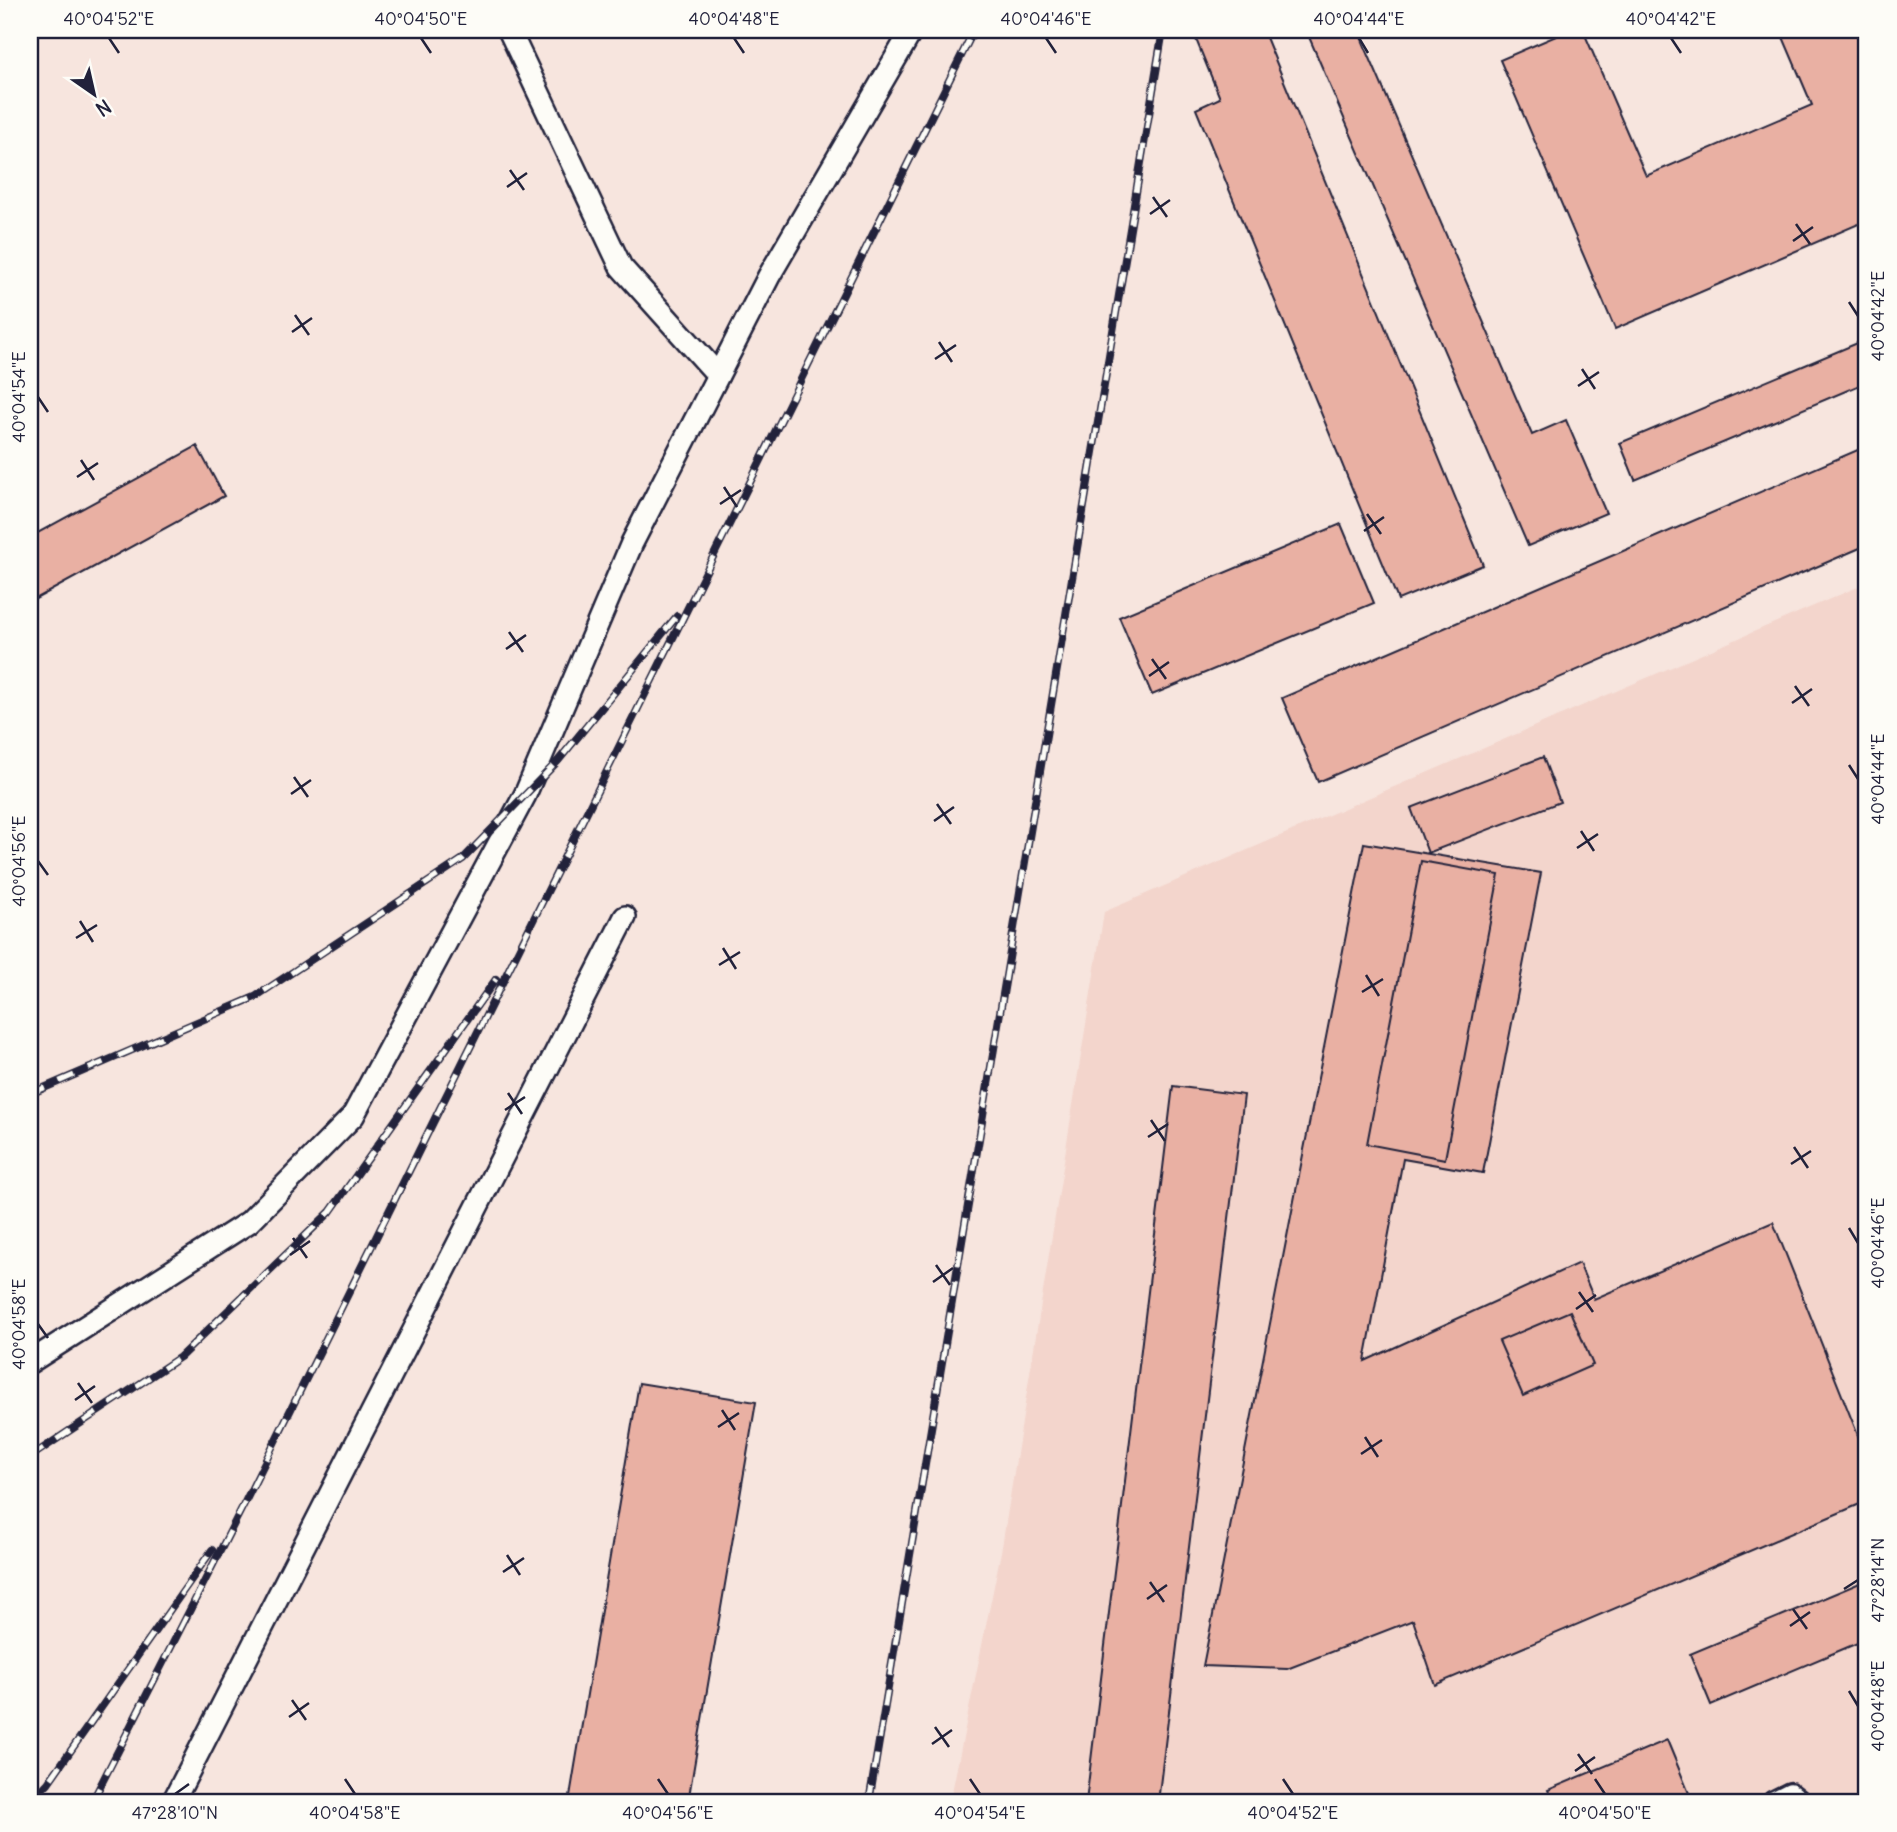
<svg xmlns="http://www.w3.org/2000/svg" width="1897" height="1832" viewBox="0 0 1897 1832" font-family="Delius,sans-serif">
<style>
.built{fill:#f3d5cc}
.building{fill:#e9b0a3;stroke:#22223b;stroke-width:2}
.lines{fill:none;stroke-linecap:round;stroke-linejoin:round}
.lane-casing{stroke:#22223b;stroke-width:26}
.lane{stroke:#fdfcf7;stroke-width:21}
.rail-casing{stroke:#22223b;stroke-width:8}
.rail{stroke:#fdfcf7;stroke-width:5;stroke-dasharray:16;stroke-linecap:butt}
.ticks{fill:none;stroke:#22223b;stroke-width:2.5}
.neatline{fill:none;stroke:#22223b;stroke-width:2.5}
.ticks-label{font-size:18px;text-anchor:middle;fill:#22223b}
</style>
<rect width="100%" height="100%" fill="#f7e5de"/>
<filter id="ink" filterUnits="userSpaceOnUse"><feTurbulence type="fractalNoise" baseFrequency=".0143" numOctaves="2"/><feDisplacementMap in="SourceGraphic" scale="14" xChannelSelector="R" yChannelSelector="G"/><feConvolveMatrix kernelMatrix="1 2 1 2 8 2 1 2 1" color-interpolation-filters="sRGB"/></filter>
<g filter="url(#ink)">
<path class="built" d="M 1867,583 L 1867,1802 L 950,1802 L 1002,1547 L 1104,912 Z"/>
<g class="building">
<path d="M 1197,30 L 1263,30 L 1483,565 L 1398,600 L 1196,109 L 1220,98 L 1193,32 Z"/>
<path d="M 1306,30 L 1358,30 L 1532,435 L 1566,420 L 1606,513 L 1528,546 Z"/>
<path d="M 1570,30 L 1583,30 L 1646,176 L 1812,105 L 1780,30 L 1867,30 L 1867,233 L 1863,222 L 1615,329 L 1500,60 Z"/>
<path d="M 1867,339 L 1867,382 L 1635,480 L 1620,443 Z"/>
<path d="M 197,446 L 224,496 L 30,602 L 30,537 Z"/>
<path d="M 1867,446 L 1867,545 L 1318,782 L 1282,698 Z"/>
<path d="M 1341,524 L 1374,603 L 1152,695 L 1119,617 Z"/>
<path d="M 1543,757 L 1560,802 L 1428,853 L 1411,808 Z"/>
<path d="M 1364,843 L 1541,873 L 1483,1173 L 1403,1159 L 1365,1361 L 1579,1263 L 1594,1299 L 1773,1222 L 1867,1458 L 1867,1501 L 1435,1685 L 1413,1620 L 1287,1669 L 1203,1666 Z"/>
<path d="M 1421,861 L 1499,875 L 1445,1159 L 1367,1144 Z"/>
<path d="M 1173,1086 L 1244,1095 L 1158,1802 L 1086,1802 Z"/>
<path d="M 1570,1311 L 1593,1365 L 1523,1396 L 1499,1341 Z"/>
<path d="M 639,1383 L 756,1402 L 688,1802 L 569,1802 Z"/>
<path d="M 1867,1580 L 1867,1639 L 1711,1705 L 1690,1654 Z"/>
<path d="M 1667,1740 L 1691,1798 L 1680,1802 L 1553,1802 L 1548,1790 Z"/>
</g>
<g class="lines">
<g class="lane-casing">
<g id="lane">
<path d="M 509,30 L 621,267 L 718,375"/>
<path d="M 30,1362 L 249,1222 L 353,1116 L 525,795 L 632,543 L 769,276 L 912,30"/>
<path d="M 173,1802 L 625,917"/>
<path d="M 1774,1802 L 1790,1794 L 1800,1802"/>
</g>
</g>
<use href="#lane" class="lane"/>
<g class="rail-casing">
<g id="rail">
<path d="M 30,1094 L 255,997 L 463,859 L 558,761 L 677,616"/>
<path d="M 30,1457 L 180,1357 L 330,1212 L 496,979"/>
<path d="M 30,1802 L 48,1783 L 212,1550"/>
<path d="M 92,1802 L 244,1504 L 974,30"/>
<path d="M 869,1802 L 1163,30"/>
</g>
</g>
<use href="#rail" class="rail"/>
</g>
</g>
<path class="ticks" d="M 109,38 L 119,53M 421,38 L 431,53M 734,38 L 744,53M 1046,38 L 1056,53M 1359,38 L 1368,53M 1671,38 L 1681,53M 510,170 L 524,190M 507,187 L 527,173M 1153,197 L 1167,217M 1150,214 L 1170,200M 1796,224 L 1810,244M 1793,241 L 1813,227M 1849,302 L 1858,316M 295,315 L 309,335M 292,332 L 312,318M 939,342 L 952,362M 935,359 L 956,345M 1582,369 L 1595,389M 1578,386 L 1599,372M 38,397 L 48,412M 81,460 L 94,480M 77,477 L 98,463M 724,487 L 737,507M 720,504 L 741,490M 1367,514 L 1381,534M 1364,531 L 1384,517M 509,632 L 523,652M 506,649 L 526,635M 1152,659 L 1166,679M 1149,676 L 1169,662M 1795,686 L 1809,706M 1792,703 L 1812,689M 1849,765 L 1858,779M 294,777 L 308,797M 291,794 L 311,780M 937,804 L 951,824M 934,821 L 954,807M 1581,831 L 1594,851M 1577,848 L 1598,834M 38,861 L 48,875M 80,921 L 93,942M 76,938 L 97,925M 723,948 L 736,969M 719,965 L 740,952M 1366,975 L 1379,996M 1362,992 L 1383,979M 508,1093 L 522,1114M 505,1110 L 525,1097M 1151,1120 L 1165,1141M 1148,1137 L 1168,1124M 1794,1147 L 1808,1168M 1791,1164 L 1811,1151M 1849,1228 L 1858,1243M 293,1238 L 307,1258M 290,1255 L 310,1241M 936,1265 L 950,1285M 933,1282 L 953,1268M 1579,1292 L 1593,1312M 1576,1309 L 1596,1295M 38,1324 L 48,1338M 78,1383 L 92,1403M 75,1400 L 95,1386M 722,1410 L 735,1430M 718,1427 L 739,1413M 1365,1437 L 1378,1457M 1361,1454 L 1382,1440M 507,1555 L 520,1575M 503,1572 L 524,1558M 1150,1582 L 1164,1602M 1844,1589 L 1858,1580M 1147,1599 L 1167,1585M 1793,1609 L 1807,1629M 1790,1626 L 1810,1612M 1849,1691 L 1858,1706M 292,1700 L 306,1720M 289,1717 L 309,1703M 935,1727 L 949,1747M 932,1744 L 952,1730M 1578,1754 L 1592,1774M 1575,1771 L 1595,1757M 345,1779 L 355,1794M 658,1779 L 668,1794M 970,1779 L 980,1794M 1283,1779 L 1293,1794M 1595,1779 L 1605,1794M 175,1794 L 189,1784"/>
<rect width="1897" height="1832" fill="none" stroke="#fdfcf7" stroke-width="77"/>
<g transform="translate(94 94) rotate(146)" stroke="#fdfcf7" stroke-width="5" paint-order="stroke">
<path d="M0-5L12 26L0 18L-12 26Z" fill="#22223b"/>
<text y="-10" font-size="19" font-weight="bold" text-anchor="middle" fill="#22223b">N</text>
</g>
<rect x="38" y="38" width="1820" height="1756" class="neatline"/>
<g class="ticks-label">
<text x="109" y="25">40°04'52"E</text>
<text x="421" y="25">40°04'50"E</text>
<text x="734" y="25">40°04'48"E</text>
<text x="1046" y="25">40°04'46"E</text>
<text x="1359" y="25">40°04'44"E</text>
<text x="1671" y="25">40°04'42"E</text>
<text transform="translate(1878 316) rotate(-90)" y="6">40°04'42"E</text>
<text transform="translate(19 397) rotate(-90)" y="6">40°04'54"E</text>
<text transform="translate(1878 779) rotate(-90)" y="6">40°04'44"E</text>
<text transform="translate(19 861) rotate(-90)" y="6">40°04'56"E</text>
<text transform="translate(1878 1243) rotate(-90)" y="6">40°04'46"E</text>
<text transform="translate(19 1324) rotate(-90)" y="6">40°04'58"E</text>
<text transform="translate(1878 1580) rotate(-90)" y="6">47°28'14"N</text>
<text transform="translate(1878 1706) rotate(-90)" y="6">40°04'48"E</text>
<text x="175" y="1819">47°28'10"N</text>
<text x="355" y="1819">40°04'58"E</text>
<text x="668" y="1819">40°04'56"E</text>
<text x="980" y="1819">40°04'54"E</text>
<text x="1293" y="1819">40°04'52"E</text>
<text x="1605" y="1819">40°04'50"E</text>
</g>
</svg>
